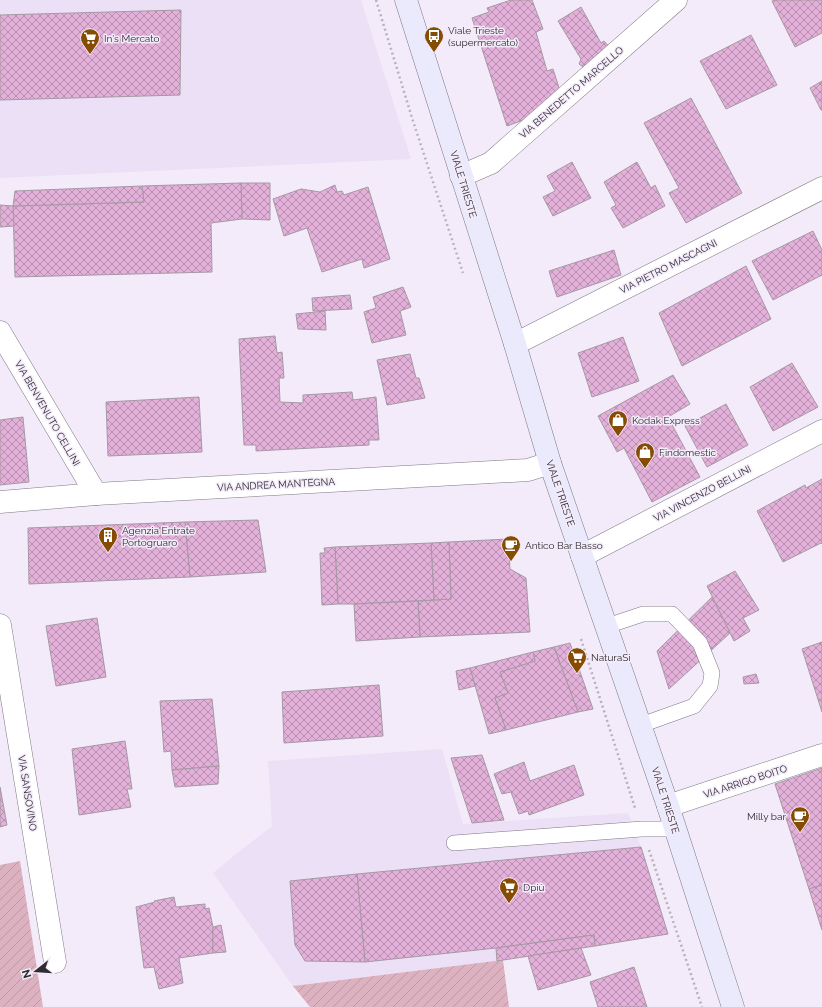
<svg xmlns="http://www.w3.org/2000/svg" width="822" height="1007" viewBox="0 0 822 1007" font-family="Raleway,sans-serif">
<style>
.built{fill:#ebe0f5}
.garden{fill:url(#garden-furrows)}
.building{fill:url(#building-cross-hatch);stroke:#a699a3}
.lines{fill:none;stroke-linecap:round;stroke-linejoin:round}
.lane-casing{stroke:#7f7885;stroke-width:16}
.street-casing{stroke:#7f7885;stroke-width:23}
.secondary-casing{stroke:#7f7885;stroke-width:23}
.path{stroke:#b7b1bc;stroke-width:2.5;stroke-dasharray:2 3;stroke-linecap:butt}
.lane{stroke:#fff;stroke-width:15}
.street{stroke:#fff;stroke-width:22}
.secondary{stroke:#ebeafc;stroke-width:22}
.labels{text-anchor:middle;stroke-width:3;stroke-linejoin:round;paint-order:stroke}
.poi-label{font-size:10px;fill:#2e2b31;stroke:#f3ebf9;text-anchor:start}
.street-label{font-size:10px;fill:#2e2b31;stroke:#f3ebf9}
</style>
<defs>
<pattern id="garden-furrows" width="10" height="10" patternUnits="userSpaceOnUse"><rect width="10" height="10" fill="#dcb2c1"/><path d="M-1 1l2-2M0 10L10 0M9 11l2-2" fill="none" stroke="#bd99a6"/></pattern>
<pattern id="building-cross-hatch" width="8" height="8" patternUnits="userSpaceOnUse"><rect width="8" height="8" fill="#e2b0d9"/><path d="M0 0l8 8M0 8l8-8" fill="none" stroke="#b88fb1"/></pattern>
</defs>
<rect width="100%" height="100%" fill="#f3ebf9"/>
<g class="built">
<path d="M 0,0 L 361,0 L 411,159 L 0,178 Z"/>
<path d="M 442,749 L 463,824 L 628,813 L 641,847 L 668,934 L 497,961 L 293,986 L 213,873 L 241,850 L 272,826 L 268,761 Z"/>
</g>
<g class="garden">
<path d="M 20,861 L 43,1007 L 0,1007 L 0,865 Z"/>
<path d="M 503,960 L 509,1007 L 310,1007 L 293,986 Z"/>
</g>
<g class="building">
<path d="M 511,0 L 532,0 L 543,29 L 536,32 L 547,71 L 553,69 L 562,97 L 548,111 L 507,126 L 472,18 L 489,12 L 487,8 Z"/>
<path d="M 775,0 L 822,0 L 822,33 L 795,47 L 772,1 Z"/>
<path d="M 581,7 L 601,43 L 604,41 L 613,51 L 589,71 L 579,64 L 581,59 L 558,21 Z"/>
<path d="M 181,10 L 180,95 L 0,100 L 0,15 Z"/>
<path d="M 751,35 L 777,85 L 726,109 L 700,61 Z"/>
<path d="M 822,81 L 822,110 L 821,110 L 810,88 Z"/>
<path d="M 691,98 L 742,193 L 686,223 L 669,193 L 679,188 L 644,123 Z"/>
<path d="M 572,162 L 591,198 L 553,216 L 543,197 L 555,191 L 547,176 Z"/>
<path d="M 637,162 L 651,188 L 655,185 L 665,206 L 623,228 L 611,208 L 616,205 L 604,182 Z"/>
<path d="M 241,183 L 270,183 L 270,220 L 242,219 Z"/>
<path d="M 241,183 L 242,219 L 211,223 L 212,272 L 15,277 L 13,206 L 144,202 L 142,186 Z"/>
<path d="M 335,185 L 337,192 L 342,191 L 344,195 L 368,187 L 390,259 L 364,268 L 362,259 L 322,272 L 307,228 L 284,236 L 273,199 L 301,189 L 320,192 Z"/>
<path d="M 142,186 L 144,202 L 13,206 L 15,191 Z"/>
<path d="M 0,205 L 13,206 L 14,226 L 0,227 Z"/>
<path d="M 813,231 L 822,250 L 822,275 L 773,300 L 752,261 Z"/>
<path d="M 614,250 L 621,275 L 557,297 L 549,271 Z"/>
<path d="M 746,266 L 771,319 L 682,366 L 659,313 Z"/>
<path d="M 403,287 L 411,307 L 400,311 L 406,335 L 372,343 L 364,312 L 376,308 L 373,297 Z"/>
<path d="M 350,295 L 352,309 L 313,311 L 312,298 Z"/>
<path d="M 325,311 L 326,330 L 298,329 L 296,314 Z"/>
<path d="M 275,336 L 277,353 L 282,352 L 284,378 L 279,378 L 280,402 L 303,403 L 303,395 L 352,392 L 353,400 L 376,397 L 379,440 L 369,440 L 369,445 L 256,451 L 256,445 L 244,445 L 239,339 Z"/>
<path d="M 623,337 L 639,381 L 592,397 L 578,353 Z"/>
<path d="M 410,354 L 416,378 L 419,378 L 425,398 L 387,405 L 377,360 Z"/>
<path d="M 792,363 L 818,407 L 773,431 L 750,387 Z"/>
<path d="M 673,375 L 690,404 L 668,417 L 700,477 L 652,502 L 624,448 L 617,452 L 598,416 Z"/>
<path d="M 199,397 L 202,452 L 108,456 L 106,402 Z"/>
<path d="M 726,404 L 748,445 L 707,467 L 685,426 Z"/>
<path d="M 23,417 L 29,482 L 0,485 L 0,420 Z"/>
<path d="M 822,479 L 822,544 L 821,543 L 783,562 L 757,511 L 805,485 L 806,488 Z"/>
<path d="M 258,520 L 266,572 L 190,577 L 185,522 Z"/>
<path d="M 185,522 L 190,577 L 29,584 L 28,528 Z"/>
<path d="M 508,539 L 510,569 L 526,578 L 530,632 L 420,637 L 418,601 L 451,599 L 449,542 Z"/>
<path d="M 449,542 L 451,599 L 434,600 L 431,543 Z"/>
<path d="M 431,543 L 434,600 L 354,604 L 338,604 L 335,547 Z"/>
<path d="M 335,547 L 338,604 L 322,605 L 320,553 L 325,553 L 324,548 Z"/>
<path d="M 735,571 L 759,610 L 743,618 L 750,631 L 734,641 L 707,586 Z"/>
<path d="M 712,597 L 730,633 L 669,689 L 657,651 Z"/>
<path d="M 418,601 L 420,637 L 356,641 L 354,604 Z"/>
<path d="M 97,618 L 106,677 L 56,686 L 46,626 Z"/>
<path d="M 822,642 L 822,712 L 802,649 Z"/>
<path d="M 570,643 L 593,709 L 578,712 L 554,647 Z"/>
<path d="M 554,647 L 578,712 L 506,730 L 495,698 L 508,693 L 500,672 L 535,661 L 533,652 Z"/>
<path d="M 533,652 L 535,661 L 500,672 L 508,693 L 495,698 L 506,730 L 489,734 L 470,668 Z"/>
<path d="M 470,668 L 475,686 L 459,690 L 456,671 Z"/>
<path d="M 756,674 L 759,683 L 744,684 L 743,677 Z"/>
<path d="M 379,685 L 383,736 L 284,743 L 282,692 Z"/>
<path d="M 212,699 L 219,766 L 172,770 L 171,751 L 164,752 L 160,701 Z"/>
<path d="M 125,741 L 132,789 L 127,789 L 131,807 L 79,815 L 72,749 Z"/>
<path d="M 482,755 L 504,820 L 472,823 L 451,758 Z"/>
<path d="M 524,762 L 530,781 L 574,765 L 584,795 L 529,815 L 528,811 L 519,814 L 511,792 L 502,794 L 494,774 Z"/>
<path d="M 219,766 L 218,784 L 175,787 L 172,770 Z"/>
<path d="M 822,768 L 822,885 L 809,889 L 775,784 Z"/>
<path d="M 0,787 L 7,825 L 0,827 Z"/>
<path d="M 641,847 L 668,934 L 595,946 L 594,935 L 496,948 L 365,962 L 357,874 Z"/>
<path d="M 357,874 L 365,962 L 305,961 L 295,945 L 290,881 Z"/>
<path d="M 822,885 L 822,930 L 809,889 Z"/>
<path d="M 174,897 L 176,907 L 205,904 L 205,909 L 209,908 L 213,927 L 213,953 L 179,958 L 183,983 L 159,989 L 154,967 L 144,968 L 136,907 L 155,902 L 154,901 Z"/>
<path d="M 221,925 L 226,952 L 213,953 L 213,927 Z"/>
<path d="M 594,935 L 595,946 L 497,961 L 496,948 Z"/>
<path d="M 581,948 L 591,975 L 538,990 L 528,956 Z"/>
<path d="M 634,967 L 647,1007 L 598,1007 L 590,982 Z"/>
</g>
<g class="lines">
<g class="lane-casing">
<g id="lane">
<path d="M 607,626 L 643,614 L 672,614 L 700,643 L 712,673 L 710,686 L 694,706 L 641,725"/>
<path d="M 454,843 L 642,829 L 676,829"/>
</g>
</g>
<g class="street-casing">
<g id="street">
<path d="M 461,176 L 491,163 L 676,0"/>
<path d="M 0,332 L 96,494"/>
<path d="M 515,344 L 822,188"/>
<path d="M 0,502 L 96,494 L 528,470 L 550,463"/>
<path d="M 582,556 L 822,431"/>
<path d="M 0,625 L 55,962"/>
<path d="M 668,806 L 822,755"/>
</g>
</g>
<g class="secondary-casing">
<path id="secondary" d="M 406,0 L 515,344 L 550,463 L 668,806 L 733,1007"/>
</g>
<g class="path">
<path d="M 376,0 L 413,121 L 463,273"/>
<path d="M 581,639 L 635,808"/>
<path d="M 649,850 L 702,1007"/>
</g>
<use href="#lane" class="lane"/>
<use href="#street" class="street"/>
<use href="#secondary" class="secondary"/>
</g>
<defs>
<g id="bus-pin" transform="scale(1)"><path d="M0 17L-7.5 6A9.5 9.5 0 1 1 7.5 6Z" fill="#874c03" stroke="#f3ebf9"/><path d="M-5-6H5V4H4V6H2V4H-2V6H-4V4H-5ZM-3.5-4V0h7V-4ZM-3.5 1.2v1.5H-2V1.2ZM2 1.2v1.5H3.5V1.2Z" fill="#fff"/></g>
<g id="supermarket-pin" transform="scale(1)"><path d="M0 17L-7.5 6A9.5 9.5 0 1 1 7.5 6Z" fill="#874c03" stroke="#f3ebf9"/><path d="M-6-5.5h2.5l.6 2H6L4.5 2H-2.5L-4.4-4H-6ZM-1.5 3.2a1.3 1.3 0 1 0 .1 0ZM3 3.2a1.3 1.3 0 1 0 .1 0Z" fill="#fff"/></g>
<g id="shop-pin" transform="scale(1)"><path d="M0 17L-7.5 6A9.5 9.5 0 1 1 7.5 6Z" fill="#874c03" stroke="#f3ebf9"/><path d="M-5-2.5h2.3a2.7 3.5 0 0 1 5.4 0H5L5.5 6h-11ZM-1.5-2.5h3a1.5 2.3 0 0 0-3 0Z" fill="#fff"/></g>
<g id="building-pin" transform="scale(1)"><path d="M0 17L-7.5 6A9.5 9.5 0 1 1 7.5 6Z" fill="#874c03" stroke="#f3ebf9"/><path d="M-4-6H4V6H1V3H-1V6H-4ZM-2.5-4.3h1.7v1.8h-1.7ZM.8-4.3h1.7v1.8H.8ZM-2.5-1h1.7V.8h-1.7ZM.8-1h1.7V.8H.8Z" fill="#fff"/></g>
<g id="cafe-pin" transform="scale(1)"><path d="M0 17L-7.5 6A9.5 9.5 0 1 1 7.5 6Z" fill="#874c03" stroke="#f3ebf9"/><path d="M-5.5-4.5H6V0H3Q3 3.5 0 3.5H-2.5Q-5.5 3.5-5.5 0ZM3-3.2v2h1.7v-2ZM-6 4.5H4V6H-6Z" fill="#fff"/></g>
</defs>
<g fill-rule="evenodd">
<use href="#bus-pin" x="434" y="36"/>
<use href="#supermarket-pin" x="90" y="38"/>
<use href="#shop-pin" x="618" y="420"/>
<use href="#shop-pin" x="645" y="452"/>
<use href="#building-pin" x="108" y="536"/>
<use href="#cafe-pin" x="511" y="545"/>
<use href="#supermarket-pin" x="577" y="657"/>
<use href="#cafe-pin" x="800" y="816"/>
<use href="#supermarket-pin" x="509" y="887"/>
</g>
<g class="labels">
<g class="poi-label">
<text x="448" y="34">Viale Trieste<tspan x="448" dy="12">(supermercato)</tspan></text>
<text x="104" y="42">In's Mercato</text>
<text x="632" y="424">Kodak Express</text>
<text x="659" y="456">Findomestic</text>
<text x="122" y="534">Agenzia Entrate<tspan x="122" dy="12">Portogruaro</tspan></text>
<text x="525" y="549">Antico Bar Basso</text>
<text x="591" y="661">NaturaSì</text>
<text x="786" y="820" text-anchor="end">Milly bar</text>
<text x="523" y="891">Dpiù</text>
</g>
<g class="street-label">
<text transform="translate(571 92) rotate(-41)" y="4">VIA BENEDETTO MARCELLO</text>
<text transform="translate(464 184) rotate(73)" y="4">VIALE TRIESTE</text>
<text transform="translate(668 266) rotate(-27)" y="4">VIA PIETRO MASCAGNI</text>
<text transform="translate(48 413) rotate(60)" y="4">VIA BENVENUTO CELLINI</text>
<text transform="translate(276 484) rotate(-3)" y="4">VIA ANDREA MANTEGNA</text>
<text transform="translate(561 493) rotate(71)" y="4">VIALE TRIESTE</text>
<text transform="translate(702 493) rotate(-28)" y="4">VIA VINCENZO BELLINI</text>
<text transform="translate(745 781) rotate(-18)" y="4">VIA ARRIGO BOITO</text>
<text transform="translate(28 793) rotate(81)" y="4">VIA SANSOVINO</text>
<text transform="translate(666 800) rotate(72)" y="4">VIALE TRIESTE</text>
</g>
</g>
<g transform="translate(36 971) rotate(253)" stroke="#f3ebf9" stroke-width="3" paint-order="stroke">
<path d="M0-3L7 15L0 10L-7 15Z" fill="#2e2b31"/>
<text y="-6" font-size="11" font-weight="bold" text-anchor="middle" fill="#2e2b31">N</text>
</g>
</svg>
